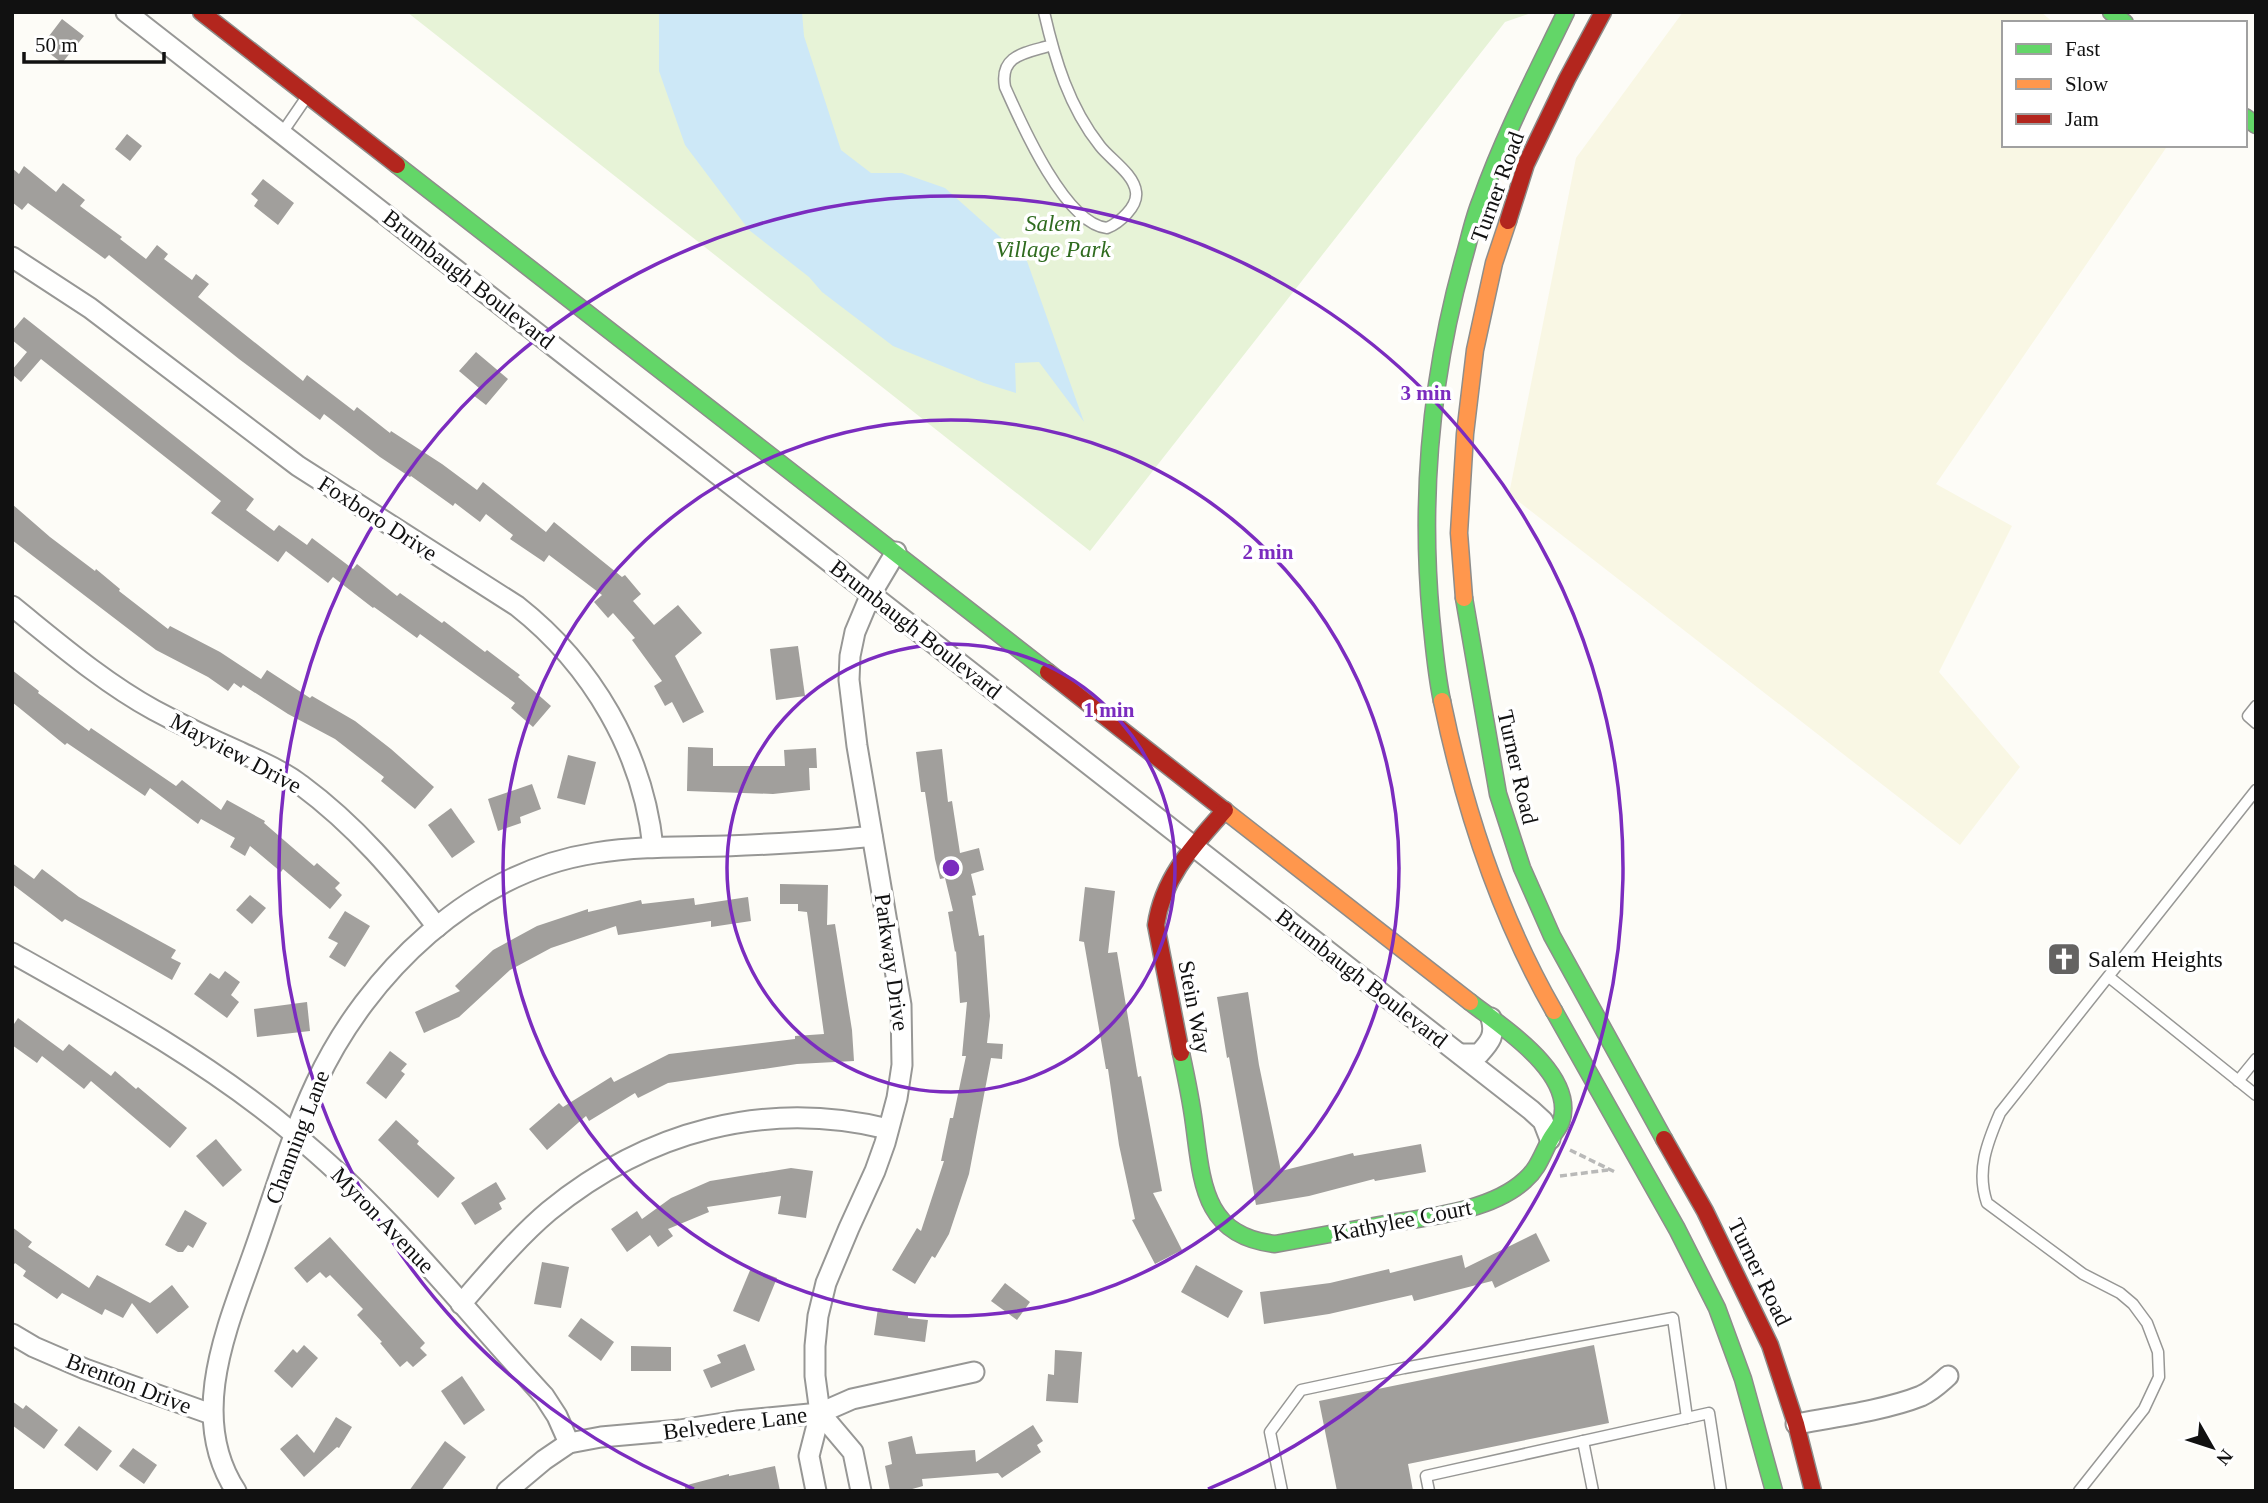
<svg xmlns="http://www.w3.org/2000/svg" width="2268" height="1503" viewBox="0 0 2268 1503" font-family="Georgia,serif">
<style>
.farmland{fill:#f9f7e4}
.green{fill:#e7f3d7}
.water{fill:#cde8f7}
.building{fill:#a19f9c}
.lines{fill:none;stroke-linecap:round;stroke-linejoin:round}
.lane-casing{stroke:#979795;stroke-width:13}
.street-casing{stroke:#979795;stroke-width:23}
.fast-casing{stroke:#8e8d8b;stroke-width:19}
.slow-casing{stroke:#8e8d8b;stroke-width:19}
.jam-casing{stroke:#8e8d8b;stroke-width:19}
.path{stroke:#b9b9b8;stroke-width:3.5;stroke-dasharray:7 3.5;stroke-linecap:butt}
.lane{stroke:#fffffe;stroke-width:10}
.street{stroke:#fffffe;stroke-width:19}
.fast{stroke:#63d668;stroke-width:16}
.slow{stroke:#ff974d;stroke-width:16}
.jam{stroke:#b3261e;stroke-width:16}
.ring{fill:none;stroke:#7b2cbf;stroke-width:3.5}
.labels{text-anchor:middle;stroke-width:7;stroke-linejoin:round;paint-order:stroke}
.street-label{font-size:23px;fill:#111;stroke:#fff}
.park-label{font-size:23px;font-style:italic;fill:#2f6b1f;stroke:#fff}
.poi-label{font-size:23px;fill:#111;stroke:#fff;text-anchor:start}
.centre{fill:#7b2cbf;stroke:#fff;stroke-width:3.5}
.ring-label{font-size:21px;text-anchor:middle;font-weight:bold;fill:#7b2cbf;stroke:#fff;stroke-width:7;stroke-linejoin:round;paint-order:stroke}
</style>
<rect width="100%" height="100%" fill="#fdfcf7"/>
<path class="farmland" d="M 1683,12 L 2041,12 L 2054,23 L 2004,23 L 2004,145 L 2168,145 L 1936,484 L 2012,526 L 1939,672 L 2020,767 L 1960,845 L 1509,494 L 1576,158 Z"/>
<path class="green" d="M 407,12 L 1534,12 L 1505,22 L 1090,551 Z"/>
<path class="water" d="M 659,12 L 802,12 L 804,36 L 841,150 L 871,173 L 902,173 L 945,188 L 1027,261 L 1084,422 L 1039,362 L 1015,363 L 1016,393 L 984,383 L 893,346 L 822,292 L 809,277 L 749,230 L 685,145 L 659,71 Z"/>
<g class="building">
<path d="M 62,19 L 84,36 L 62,63 L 49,53 L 54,46 L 46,40 Z"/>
<path d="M 127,134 L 142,146 L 130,161 L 115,149 Z"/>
<path d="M 24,166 L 56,192 L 63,183 L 85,200 L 80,206 L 122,237 L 120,239 L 146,259 L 157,245 L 168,254 L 164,259 L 192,280 L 196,274 L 209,284 L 198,297 L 303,381 L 307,375 L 354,411 L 357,407 L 390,433 L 391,431 L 442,464 L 477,490 L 483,482 L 546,532 L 554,522 L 622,577 L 625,575 L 641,594 L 633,601 L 654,625 L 678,605 L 702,633 L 675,656 L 704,712 L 683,723 L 672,702 L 665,706 L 654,686 L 662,681 L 632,640 L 635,638 L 613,613 L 608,618 L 594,602 L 602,595 L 549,555 L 544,562 L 510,539 L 513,535 L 486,514 L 480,522 L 455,503 L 453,506 L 411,476 L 410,477 L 380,457 L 324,414 L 320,420 L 239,359 L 109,255 L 105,259 L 28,203 L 22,210 L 12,202 L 12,168 L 19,174 Z"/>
<path d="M 263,179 L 294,203 L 278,225 L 254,206 L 258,200 L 251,194 Z"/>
<path d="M 24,317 L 254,499 L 246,510 L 274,531 L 279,525 L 307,545 L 312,538 L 353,569 L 357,564 L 397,596 L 400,593 L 442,623 L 444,621 L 485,652 L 487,650 L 520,675 L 518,677 L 551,706 L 533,727 L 511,708 L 515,703 L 420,634 L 417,638 L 374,607 L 373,608 L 333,577 L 328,583 L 286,551 L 278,562 L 211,513 L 221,501 L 41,359 L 21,382 L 12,374 L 12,370 L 27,352 L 12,340 L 12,331 Z"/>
<path d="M 476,352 L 508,379 L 486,405 L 473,395 L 479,388 L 459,371 Z"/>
<path d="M 12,504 L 50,537 L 95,571 L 96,569 L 120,589 L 119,591 L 168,629 L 170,626 L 220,652 L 261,679 L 267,670 L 310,698 L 312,696 L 355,721 L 391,749 L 434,787 L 415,809 L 381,781 L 384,777 L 335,739 L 288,714 L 243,685 L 241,688 L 234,683 L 228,691 L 208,677 L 156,650 L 12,540 Z"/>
<path d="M 798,646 L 805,696 L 776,700 L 770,649 Z"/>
<path d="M 12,670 L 39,691 L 38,693 L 89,731 L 91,728 L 176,786 L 182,780 L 221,810 L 227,800 L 265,821 L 264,823 L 314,866 L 317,863 L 340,883 L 335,888 L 342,895 L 330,909 L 283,869 L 281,872 L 250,846 L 245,856 L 230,847 L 235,838 L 201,819 L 198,824 L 150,788 L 145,796 L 67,743 L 65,745 L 12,702 Z"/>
<path d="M 688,747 L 713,748 L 713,766 L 785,766 L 784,750 L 816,748 L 817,768 L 809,768 L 810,790 L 773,794 L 687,791 Z"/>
<path d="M 942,749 L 948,802 L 952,801 L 960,853 L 979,848 L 984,870 L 971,874 L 976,895 L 972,896 L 979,936 L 984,935 L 990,1016 L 987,1043 L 1003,1044 L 1002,1059 L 991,1058 L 969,1174 L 949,1234 L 935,1258 L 932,1256 L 915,1284 L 892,1270 L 917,1228 L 921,1231 L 944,1161 L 941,1161 L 950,1118 L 953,1118 L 966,1056 L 962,1056 L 967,1002 L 960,1003 L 956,951 L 955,952 L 948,912 L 953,911 L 945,878 L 940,879 L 935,859 L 925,792 L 921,792 L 916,752 Z"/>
<path d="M 568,755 L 596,762 L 585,805 L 557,798 Z"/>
<path d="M 532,784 L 541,809 L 520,817 L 521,823 L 498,831 L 488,799 Z"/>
<path d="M 451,808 L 475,842 L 452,858 L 428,825 Z"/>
<path d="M 12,863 L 34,879 L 42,869 L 79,897 L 176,950 L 171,958 L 181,963 L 172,980 L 65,919 L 62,922 L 12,884 Z"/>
<path d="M 780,884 L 828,885 L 827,925 L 835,924 L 852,1030 L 854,1061 L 797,1064 L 668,1083 L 638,1098 L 635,1093 L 589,1121 L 586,1116 L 547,1150 L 529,1129 L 559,1103 L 563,1107 L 611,1077 L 614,1082 L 669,1054 L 795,1039 L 795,1036 L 824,1034 L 807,912 L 798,911 L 798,904 L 780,904 Z"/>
<path d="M 1085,887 L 1115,891 L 1108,953 L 1117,952 L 1138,1077 L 1141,1076 L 1162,1191 L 1153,1193 L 1182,1250 L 1155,1264 L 1132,1220 L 1135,1219 L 1119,1145 L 1108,1069 L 1106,1069 L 1084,942 L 1079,941 Z"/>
<path d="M 250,895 L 266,908 L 252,924 L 236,910 Z"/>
<path d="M 748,897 L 751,921 L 711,927 L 711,921 L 618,935 L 616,926 L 551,948 L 510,970 L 459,1017 L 424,1033 L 415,1012 L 460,991 L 455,986 L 493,950 L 537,926 L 588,909 L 588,912 L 641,900 L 642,904 L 694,898 L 695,905 Z"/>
<path d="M 345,911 L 370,926 L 345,967 L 329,957 L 338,943 L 328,938 Z"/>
<path d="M 225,971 L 240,982 L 231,995 L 239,1002 L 227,1018 L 194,994 L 210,973 L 219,979 Z"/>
<path d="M 1248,992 L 1259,1065 L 1281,1171 L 1353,1153 L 1354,1156 L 1421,1144 L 1426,1172 L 1375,1181 L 1374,1179 L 1309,1196 L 1256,1205 L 1229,1057 L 1227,1058 L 1217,997 Z"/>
<path d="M 307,1002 L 310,1031 L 257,1037 L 254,1009 Z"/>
<path d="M 18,1018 L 63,1051 L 69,1044 L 111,1076 L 115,1071 L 136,1089 L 138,1087 L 187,1128 L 170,1148 L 91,1081 L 84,1089 L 42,1056 L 37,1063 L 12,1045 L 12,1027 Z"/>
<path d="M 390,1051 L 407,1064 L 401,1071 L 405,1074 L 386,1099 L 366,1083 Z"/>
<path d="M 396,1120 L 419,1141 L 417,1144 L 455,1178 L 438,1198 L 378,1140 Z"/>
<path d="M 216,1139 L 242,1170 L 223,1187 L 196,1156 Z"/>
<path d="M 791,1168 L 813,1171 L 806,1218 L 778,1214 L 781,1196 L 707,1207 L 709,1212 L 668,1229 L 673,1236 L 658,1247 L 650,1235 L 627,1252 L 611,1229 L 637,1211 L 642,1219 L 671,1198 L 710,1181 Z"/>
<path d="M 496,1182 L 506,1199 L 499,1203 L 502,1209 L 475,1225 L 461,1203 Z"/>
<path d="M 185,1210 L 207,1223 L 193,1248 L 188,1245 L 183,1252 L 178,1252 L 165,1245 Z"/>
<path d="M 12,1227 L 32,1242 L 28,1247 L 89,1288 L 97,1275 L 150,1303 L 172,1285 L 189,1307 L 157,1334 L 132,1303 L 123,1318 L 105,1309 L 102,1315 L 62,1293 L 57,1299 L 23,1276 L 26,1271 L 15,1263 L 12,1267 Z"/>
<path d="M 1536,1233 L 1550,1261 L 1495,1288 L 1492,1281 L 1414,1301 L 1412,1295 L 1329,1314 L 1264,1324 L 1260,1292 L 1330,1283 L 1389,1269 L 1390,1273 L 1462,1255 L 1465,1268 Z"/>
<path d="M 330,1237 L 425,1343 L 420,1348 L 427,1355 L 413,1367 L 407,1361 L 400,1367 L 380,1343 L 382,1342 L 357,1315 L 363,1309 L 330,1275 L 326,1278 L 320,1272 L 307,1283 L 294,1268 Z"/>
<path d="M 542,1262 L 569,1267 L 561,1308 L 534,1304 Z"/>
<path d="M 1196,1265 L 1243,1291 L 1228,1318 L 1181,1292 Z"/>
<path d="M 751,1268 L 777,1278 L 759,1322 L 733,1311 Z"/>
<path d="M 1005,1283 L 1030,1302 L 1017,1320 L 991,1301 Z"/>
<path d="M 878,1308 L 908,1313 L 908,1318 L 928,1320 L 925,1342 L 874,1335 Z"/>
<path d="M 581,1318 L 614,1342 L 601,1361 L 568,1336 Z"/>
<path d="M 745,1344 L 755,1370 L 711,1388 L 703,1370 L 721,1363 L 717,1355 Z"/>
<path d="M 304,1345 L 318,1358 L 292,1388 L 274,1371 L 293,1349 L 297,1353 Z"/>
<path d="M 1594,1345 L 1609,1423 L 1408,1464 L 1413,1491 L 1337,1491 L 1319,1401 Z"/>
<path d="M 631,1346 L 671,1347 L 671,1371 L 631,1371 Z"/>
<path d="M 1055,1350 L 1082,1352 L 1078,1403 L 1046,1401 L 1048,1374 L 1054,1375 Z"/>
<path d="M 462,1376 L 485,1410 L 464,1425 L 441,1391 Z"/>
<path d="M 12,1401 L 23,1409 L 26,1405 L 58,1430 L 44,1449 L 12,1425 Z"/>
<path d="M 336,1417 L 352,1427 L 339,1448 L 337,1447 L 304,1477 L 280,1449 L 297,1434 L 314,1453 Z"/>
<path d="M 1033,1425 L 1043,1441 L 1037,1445 L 1041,1452 L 1002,1478 L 998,1473 L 922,1479 L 923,1486 L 905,1491 L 890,1491 L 885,1466 L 892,1464 L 888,1442 L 912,1436 L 916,1454 L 975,1450 L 976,1462 Z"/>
<path d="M 79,1426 L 112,1451 L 97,1471 L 64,1445 Z"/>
<path d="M 445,1441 L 466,1457 L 441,1491 L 409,1491 Z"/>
<path d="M 133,1448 L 157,1465 L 144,1484 L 119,1466 Z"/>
<path d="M 775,1466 L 780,1491 L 685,1491 L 685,1486 L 691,1484 L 729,1474 L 729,1476 Z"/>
</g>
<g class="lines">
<g class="lane-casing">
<g id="lane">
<path d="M 1044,12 C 1055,60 1069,107 1100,146 C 1110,159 1134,174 1136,192 C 1138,207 1119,223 1107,228 C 1065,224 1021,123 1005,87 C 999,54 1027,53 1052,45"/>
<path d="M 282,133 L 306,98"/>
<path d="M 2256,706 L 2248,716 L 2256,723"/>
<path d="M 2109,977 L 2256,1095"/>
<path d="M 2238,1081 L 2256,1059"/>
<path d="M 1583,1441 L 1593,1491"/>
<path d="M 1282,1491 L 1270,1432 L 1301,1390 L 1404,1368 L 1673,1318 L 1687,1418 L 1709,1413 L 1721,1491"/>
<path d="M 1429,1491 L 1426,1476 L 1687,1418"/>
<path d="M 2079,1491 L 2144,1409 L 2159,1377 L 2158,1352 L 2147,1323 L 2133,1304 L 2120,1293 L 2083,1274 L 1987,1203 C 1976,1171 1987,1143 2000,1113 L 2256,790"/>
</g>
</g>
<g class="street-casing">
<g id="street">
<path d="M 126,12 L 1531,1110 L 1543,1121 L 1550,1139"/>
<path d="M 12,257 L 90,308 L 298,466 L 517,606 C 592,665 643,752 653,847"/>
<path d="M 12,606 C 58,643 103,682 154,710 C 182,725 211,739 240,752 C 261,762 283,771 301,785 C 355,825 397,874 437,927"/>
<path d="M 12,953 C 110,1008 208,1062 294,1134 C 388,1211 462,1307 544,1396 L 557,1416 L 569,1443"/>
<path d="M 1460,1054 L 1479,1054 C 1490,1042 1496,1035 1491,1018"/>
<path d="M 461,1304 C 489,1272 517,1238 549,1211 C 647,1131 765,1099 888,1129"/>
<path d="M 12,1334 L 34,1347 L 85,1369 L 211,1414"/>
<path d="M 820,1413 L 853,1452 L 861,1491"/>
<path d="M 1796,1424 C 1834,1417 1886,1410 1921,1396 C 1932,1391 1939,1384 1948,1376"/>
<path d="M 236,1491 C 188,1418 226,1330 252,1257 C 273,1199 290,1138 316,1083 C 367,973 472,872 595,853 C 638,846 682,847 726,846 C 775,844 824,842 872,836"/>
<path d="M 507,1491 L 544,1460 L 569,1443 L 601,1437 L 680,1430 L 737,1421 L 820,1413 L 852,1399 L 974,1372"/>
<path d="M 816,1491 L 809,1456 L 820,1413 L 815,1376 L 815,1346 L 818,1316 L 826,1283 L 849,1228 L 875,1171 L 885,1143 L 897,1098 L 902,1065 L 901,1005 L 857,746 L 849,680 L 850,656 L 855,632 L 871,594 L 896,552"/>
</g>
</g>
<g class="fast-casing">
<g id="fast">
<path d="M 2111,12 L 2125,23"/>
<path d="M 2245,117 L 2256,125"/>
<path d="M 397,165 L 1048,672"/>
<path d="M 1464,598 L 1498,794 L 1522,868 L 1552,936 L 1664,1139"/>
<path d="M 1442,701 C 1436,673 1434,645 1431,617 C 1420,496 1431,377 1463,261 C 1469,241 1473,219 1481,200 C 1504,135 1536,74 1566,12"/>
<path d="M 1554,1011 L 1677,1229 L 1717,1308 L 1743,1379 L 1774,1491"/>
<path d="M 1181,1053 C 1186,1076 1191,1100 1194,1123 C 1202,1182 1203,1236 1275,1244 C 1312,1237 1348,1231 1385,1224 C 1428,1217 1492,1211 1525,1180 C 1538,1169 1542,1155 1550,1140 C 1553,1134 1559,1128 1561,1122 C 1577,1074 1502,1027 1470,1002"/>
</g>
</g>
<g class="slow-casing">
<g id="slow">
<path d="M 1464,598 L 1459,533 L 1465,434 L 1475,350 L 1494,263 L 1508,221"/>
<path d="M 1442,701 C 1464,807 1500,917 1554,1011"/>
<path d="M 1224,810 L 1470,1002"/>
</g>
</g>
<g class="jam-casing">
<g id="jam">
<path d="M 201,12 L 397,165"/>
<path d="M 1508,221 L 1526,164 L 1567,79 L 1603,12"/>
<path d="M 1048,672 L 1224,810"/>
<path d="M 1181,1053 L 1156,925 C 1163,877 1194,845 1225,810"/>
<path d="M 1664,1139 L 1705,1211 L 1770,1345 L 1796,1424 L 1813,1491"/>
</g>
</g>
<g class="path">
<path d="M 1570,1150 L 1617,1173"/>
<path d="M 1560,1176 L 1608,1170"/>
</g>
<use href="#lane" class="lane"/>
<use href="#street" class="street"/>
<use href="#fast" class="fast"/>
<use href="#slow" class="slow"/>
<use href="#jam" class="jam"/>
</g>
<g class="ring">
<circle cx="951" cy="868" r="224"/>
<circle cx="951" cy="868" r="448"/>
<path d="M694 1489A672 672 0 1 1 1208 1489"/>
</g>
<defs>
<g id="church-square" transform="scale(1.75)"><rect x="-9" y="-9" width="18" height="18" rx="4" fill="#646362" stroke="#fff"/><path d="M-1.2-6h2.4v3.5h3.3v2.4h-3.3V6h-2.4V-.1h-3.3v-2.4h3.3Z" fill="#fff"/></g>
</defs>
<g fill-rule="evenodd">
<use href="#church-square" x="2064" y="959"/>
</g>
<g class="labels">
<g class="street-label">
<text transform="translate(1497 187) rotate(-70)" y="8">Turner Road</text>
<text transform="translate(469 279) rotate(38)" y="8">Brumbaugh Boulevard</text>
<text transform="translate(378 518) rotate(33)" y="8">Foxboro Drive</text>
<text transform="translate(916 629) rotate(38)" y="8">Brumbaugh Boulevard</text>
<text transform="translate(236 753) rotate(28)" y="8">Mayview Drive</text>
<text transform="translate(1518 767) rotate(77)" y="8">Turner Road</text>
<text transform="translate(892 962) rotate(82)" y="8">Parkway Drive</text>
<text transform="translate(1362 978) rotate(38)" y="8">Brumbaugh Boulevard</text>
<text transform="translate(1195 1007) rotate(79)" y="8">Stein Way</text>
<text transform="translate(297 1137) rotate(-69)" y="8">Channing Lane</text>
<text transform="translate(383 1220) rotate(46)" y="8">Myron Avenue</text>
<text transform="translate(1402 1220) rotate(-11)" y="8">Kathylee Court</text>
<text transform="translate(1760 1272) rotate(64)" y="8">Turner Road</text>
<text transform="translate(129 1383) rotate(21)" y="8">Brenton Drive</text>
<text transform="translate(735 1423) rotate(-7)" y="8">Belvedere Lane</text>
</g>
<g class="park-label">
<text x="1053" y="231">Salem<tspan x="1053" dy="26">Village Park</tspan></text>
</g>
<g class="poi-label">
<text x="2088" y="967">Salem Heights</text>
</g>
</g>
<circle cx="951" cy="868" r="10" class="centre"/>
<g class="ring-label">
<text x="1426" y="400">3 min</text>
<text x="1268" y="559">2 min</text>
<text x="1109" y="717">1 min</text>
</g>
<rect width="2268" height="1503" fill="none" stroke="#111111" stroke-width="28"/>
<rect x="2002" y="21" width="245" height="126" fill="#ffffff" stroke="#a0a0a0" stroke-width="2"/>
<rect x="2016" y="44" width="35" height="10" fill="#63d668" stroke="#a0a0a0" stroke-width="2"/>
<text x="2065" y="56" font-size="21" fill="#111111">Fast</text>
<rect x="2016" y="79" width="35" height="10" fill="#ff974d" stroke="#a0a0a0" stroke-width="2"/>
<text x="2065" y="91" font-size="21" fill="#111111">Slow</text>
<rect x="2016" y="114" width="35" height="10" fill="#b3261e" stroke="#a0a0a0" stroke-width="2"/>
<text x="2065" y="126" font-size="21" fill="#111111">Jam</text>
<g transform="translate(2212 1447) rotate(129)" stroke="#ffffff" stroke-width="5" paint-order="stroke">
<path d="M0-5L12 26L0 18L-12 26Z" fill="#111111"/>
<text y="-10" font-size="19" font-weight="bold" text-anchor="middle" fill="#111111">N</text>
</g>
<path d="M24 52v10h140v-10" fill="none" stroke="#111111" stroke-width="3.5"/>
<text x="35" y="52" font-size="21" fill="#111111" stroke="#ffffff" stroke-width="5" paint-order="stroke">50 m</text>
</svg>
